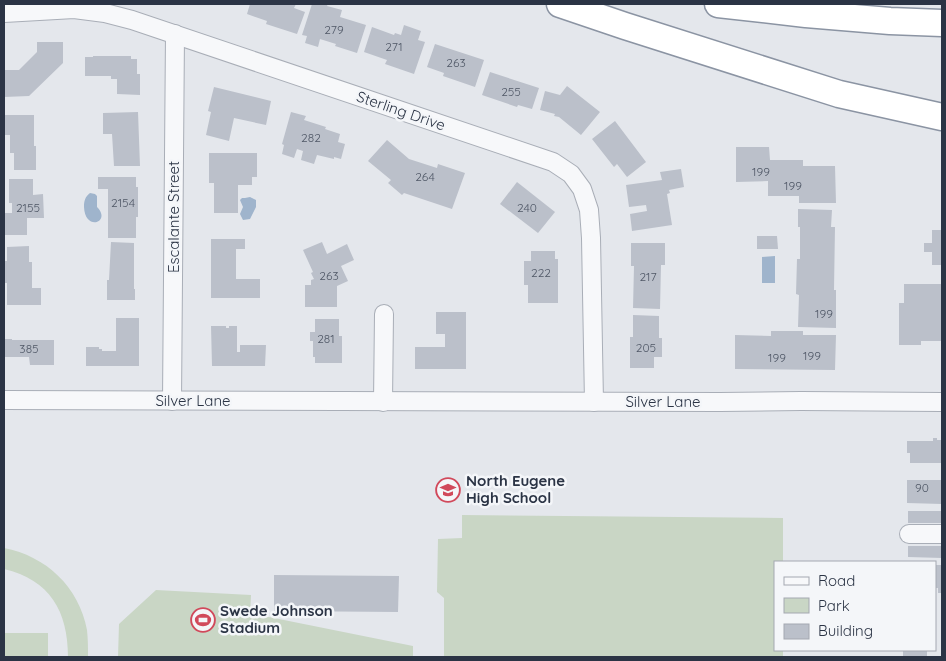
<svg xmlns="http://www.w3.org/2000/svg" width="946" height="661" viewBox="0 0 946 661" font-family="Quicksand,sans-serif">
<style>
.green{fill:#c9d6c5}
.water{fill:#9fb4cc}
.building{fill:#bbc0ca}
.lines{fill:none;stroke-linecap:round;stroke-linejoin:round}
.minor-casing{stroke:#a9aeb7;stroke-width:20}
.highway-casing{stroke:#8b94a3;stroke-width:29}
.minor{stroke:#f7f8fa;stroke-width:18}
.highway{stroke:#fff;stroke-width:26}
.labels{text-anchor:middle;stroke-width:5;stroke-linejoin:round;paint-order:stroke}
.number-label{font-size:12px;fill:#4f5766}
.street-label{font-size:15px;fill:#2b3445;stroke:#f4f6f9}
.poi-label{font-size:15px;font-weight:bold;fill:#2b3445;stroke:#f4f6f9;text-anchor:start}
</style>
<rect width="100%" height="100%" fill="#e4e7ec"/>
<g class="green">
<path d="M 462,515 L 783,518 L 783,562 L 775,562 L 775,650 L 783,650 L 783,657 L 444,657 L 444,598 L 437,592 L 438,539 L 462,538 Z"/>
<path d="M 4,548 C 46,556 79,587 87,630 C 88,639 88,648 88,657 L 68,657 C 68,611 50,580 4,569 Z"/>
<path d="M 156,590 L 251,595 L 250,617 L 269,617 L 413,646 L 413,657 L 118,657 L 119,624 Z"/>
<rect x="4" y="633" width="44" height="24"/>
</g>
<g class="water">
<path d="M 90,193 L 95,194 L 97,196 L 97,207 C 112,222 85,232 84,207 C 84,201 85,197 90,193 Z"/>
<path d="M 250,197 L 256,200 L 256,207 L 250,219 L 243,220 L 240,214 L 243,207 L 240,200 L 242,198 L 245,198 Z"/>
<path d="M 775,256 L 775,283 L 762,283 L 762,257 Z"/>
</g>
<g class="building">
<path d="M 250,4 L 296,4 L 294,8 L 305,12 L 297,34 L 266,24 L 267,21 L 247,14 Z"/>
<path d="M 312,4 L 328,4 L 327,6 L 342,10 L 340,17 L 366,25 L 357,53 L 335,46 L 336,44 L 320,39 L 318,47 L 305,43 L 307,36 L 302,35 Z"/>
<path d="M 404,25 L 421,31 L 418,40 L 425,42 L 414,74 L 385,64 L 387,60 L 364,52 L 372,27 L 394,35 L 395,33 L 401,35 Z"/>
<path d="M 37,42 L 63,42 L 63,63 L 29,96 L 4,97 L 4,70 L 19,70 L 37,52 Z"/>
<path d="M 435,44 L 484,60 L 475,87 L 443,76 L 444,73 L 427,67 Z"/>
<path d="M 93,56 L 131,56 L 131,59 L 137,59 L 137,74 L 140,74 L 140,95 L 117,94 L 117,79 L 111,79 L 111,76 L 85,76 L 85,57 L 93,57 Z"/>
<path d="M 490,72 L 539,88 L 532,109 L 518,105 L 517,107 L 482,95 Z"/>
<path d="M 567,86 L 600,112 L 581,135 L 559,117 L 554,116 L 555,114 L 540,110 L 545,91 L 560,95 Z"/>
<path d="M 214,87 L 271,101 L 266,125 L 234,118 L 229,141 L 206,135 L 211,112 L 208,111 Z"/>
<path d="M 138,112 L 140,166 L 114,166 L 112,134 L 103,134 L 103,113 Z"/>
<path d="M 291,112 L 306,116 L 304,120 L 326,127 L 325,129 L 340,134 L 338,142 L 345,144 L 341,159 L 334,157 L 334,159 L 317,155 L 314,164 L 301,160 L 303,151 L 297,149 L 294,158 L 282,154 L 284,145 L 282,144 Z"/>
<path d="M 4,115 L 34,115 L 34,146 L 36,146 L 36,170 L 14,170 L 14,153 L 10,153 L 10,135 L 4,135 Z"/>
<path d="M 615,121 L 646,162 L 627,177 L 617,164 L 614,167 L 592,139 Z"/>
<path d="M 387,140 L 409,159 L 437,168 L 438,164 L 465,173 L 452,209 L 404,193 L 402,195 L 388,183 L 391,180 L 368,161 Z"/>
<path d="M 736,147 L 769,147 L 770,160 L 803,160 L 803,166 L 835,166 L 836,203 L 799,203 L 799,196 L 768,196 L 768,181 L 736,182 Z"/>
<path d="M 209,153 L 257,153 L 257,177 L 252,177 L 252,185 L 238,185 L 238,213 L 214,213 L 214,183 L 209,183 Z"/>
<path d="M 681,169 L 684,187 L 669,190 L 670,193 L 667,194 L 672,225 L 632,231 L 630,214 L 647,211 L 646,205 L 629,207 L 626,185 L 662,180 L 660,172 Z"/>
<path d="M 98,177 L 136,177 L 136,187 L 138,187 L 138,217 L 136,217 L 136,238 L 108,238 L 108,189 L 98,189 Z"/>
<path d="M 9,179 L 33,179 L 33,195 L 43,194 L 44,218 L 27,218 L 27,235 L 4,235 L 4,213 L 12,213 L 12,203 L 9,203 Z"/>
<path d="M 517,182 L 555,212 L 538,233 L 500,204 Z"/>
<path d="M 798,209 L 832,210 L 831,227 L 835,227 L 834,290 L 836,290 L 836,328 L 798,327 L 799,295 L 796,294 L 797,259 L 800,259 L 800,227 L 798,227 Z"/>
<path d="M 932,230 L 942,230 L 942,265 L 932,265 L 932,252 L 924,252 L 924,243 L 932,243 Z"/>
<path d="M 757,236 L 777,236 L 778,249 L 757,249 Z"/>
<path d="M 211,239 L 245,239 L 245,249 L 236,249 L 236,279 L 260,279 L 260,298 L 211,298 Z"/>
<path d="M 111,242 L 134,243 L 134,289 L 135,289 L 135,300 L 107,300 L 107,280 L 109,280 Z"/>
<path d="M 322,242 L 327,254 L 347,244 L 354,260 L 341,266 L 348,281 L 337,286 L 337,307 L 305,307 L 305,285 L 311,285 L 311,280 L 314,279 L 311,273 L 313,272 L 303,250 Z"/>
<path d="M 631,243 L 665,243 L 665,265 L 661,265 L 660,309 L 633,308 L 634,266 L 631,266 Z"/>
<path d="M 29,246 L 29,262 L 32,262 L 32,288 L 41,288 L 41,305 L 7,305 L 7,283 L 4,283 L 4,261 L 7,261 L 7,247 Z"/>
<path d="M 531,251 L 555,251 L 555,259 L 558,259 L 558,303 L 528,303 L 528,285 L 524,285 L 524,261 L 531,261 Z"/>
<path d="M 904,284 L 942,284 L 942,341 L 921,341 L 921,345 L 899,345 L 899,303 L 904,303 Z"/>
<path d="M 436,312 L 466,312 L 466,369 L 415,369 L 415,347 L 445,347 L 445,334 L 436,334 Z"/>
<path d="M 633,315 L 659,316 L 659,338 L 662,338 L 662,357 L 654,357 L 654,368 L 630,368 L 630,337 L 633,337 Z"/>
<path d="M 116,318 L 139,318 L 139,366 L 86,366 L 86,347 L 99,347 L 99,349 L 102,349 L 102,351 L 116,351 Z"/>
<path d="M 315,319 L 339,319 L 339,336 L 342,336 L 342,363 L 315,363 L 315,357 L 313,357 L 313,341 L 310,341 L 310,332 L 315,332 Z"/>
<path d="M 211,326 L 226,326 L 226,328 L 229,328 L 229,326 L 237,326 L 237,352 L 240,352 L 240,345 L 266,345 L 265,366 L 212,366 Z"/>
<path d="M 771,331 L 803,331 L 803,335 L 836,335 L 835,370 L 735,369 L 735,335 L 771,336 Z"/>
<path d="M 5,339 L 12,339 L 12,340 L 54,340 L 54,365 L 30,365 L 29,357 L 5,357 Z"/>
<path d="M 933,438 L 937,438 L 937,440 L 942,440 L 942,463 L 910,463 L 910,453 L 907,453 L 907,441 L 933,441 Z"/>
<path d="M 907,480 L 942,480 L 942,504 L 907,503 Z"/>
<rect x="908" y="511" width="34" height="12"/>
<path d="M 908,546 L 942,546 L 942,558 L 908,557 Z"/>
<path d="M 935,565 L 942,565 L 942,593 L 938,593 L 938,588 L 935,588 Z"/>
<path d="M 274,575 L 399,576 L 398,612 L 274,611 Z"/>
<rect x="903" y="650" width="24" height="7"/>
</g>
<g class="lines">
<g class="minor-casing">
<g id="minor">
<path d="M 4,13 L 74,9 L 105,13 L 132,20 L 553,162 L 571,174 L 582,189 L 589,210 L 591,238 L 594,402"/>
<path d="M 4,400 L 720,402 L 801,401 L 942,402"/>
<path d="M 172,401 L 175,34"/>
<path d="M 383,402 L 384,314"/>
<path d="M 909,534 L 942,534"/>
</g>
</g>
<g class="highway-casing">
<g id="highway">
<path d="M 560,4 L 625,26 L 839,94 L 942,117"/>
<path d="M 718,4 L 806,14 L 890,21 L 942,23"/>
</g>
</g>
<use href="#minor" class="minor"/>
<use href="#highway" class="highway"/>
</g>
<defs>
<g id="school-ring" transform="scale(1.25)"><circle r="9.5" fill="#f4f6f9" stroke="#d1495b" stroke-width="1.5"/><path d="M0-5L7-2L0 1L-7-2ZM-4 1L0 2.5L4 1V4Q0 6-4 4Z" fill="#d1495b"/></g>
<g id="stadium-ring" transform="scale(1.25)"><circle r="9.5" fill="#f4f6f9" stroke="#d1495b" stroke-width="1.5"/><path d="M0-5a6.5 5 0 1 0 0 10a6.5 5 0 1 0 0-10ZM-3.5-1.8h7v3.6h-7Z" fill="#d1495b"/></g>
</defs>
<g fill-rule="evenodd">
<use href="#school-ring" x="448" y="490"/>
<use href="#stadium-ring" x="203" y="620"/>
</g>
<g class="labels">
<g class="number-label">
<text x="334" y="34">279</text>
<text x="394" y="51">271</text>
<text x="456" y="67">263</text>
<text x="511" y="96">255</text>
<text x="311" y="142">282</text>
<text x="761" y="176">199</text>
<text x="425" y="181">264</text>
<text x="793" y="190">199</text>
<text x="123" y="207">2154</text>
<text x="28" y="212">2155</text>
<text x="527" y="212">240</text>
<text x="541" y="277">222</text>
<text x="329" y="280">263</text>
<text x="648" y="281">217</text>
<text x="824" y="318">199</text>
<text x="326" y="343">281</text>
<text x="646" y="352">205</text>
<text x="29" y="353">385</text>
<text x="812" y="360">199</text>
<text x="777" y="362">199</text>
<text x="922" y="492">90</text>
</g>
<g class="street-label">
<text transform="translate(401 111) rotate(19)" y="5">Sterling Drive</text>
<text transform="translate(174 217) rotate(-90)" y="5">Escalante Street</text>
<text x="193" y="406">Silver Lane</text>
<text x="663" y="407">Silver Lane</text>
</g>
<g class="poi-label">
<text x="466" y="486">North Eugene<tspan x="466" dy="17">High School</tspan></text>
<text x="220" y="616">Swede Johnson<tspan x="220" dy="17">Stadium</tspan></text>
</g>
</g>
<rect width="946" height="661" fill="none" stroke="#2b3445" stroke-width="10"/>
<rect x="774" y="561" width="162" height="90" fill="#f4f6f9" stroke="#a4a8b1"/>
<rect x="784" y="577" width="25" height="8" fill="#f7f8fa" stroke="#a4a8b1"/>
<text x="818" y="586" font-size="15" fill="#2b3445">Road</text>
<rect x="784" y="598" width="25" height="15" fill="#c9d6c5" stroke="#a4a8b1"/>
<text x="818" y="611" font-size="15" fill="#2b3445">Park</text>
<rect x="784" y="624" width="25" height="15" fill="#bbc0ca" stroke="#a4a8b1"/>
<text x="818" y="636" font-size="15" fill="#2b3445">Building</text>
</svg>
